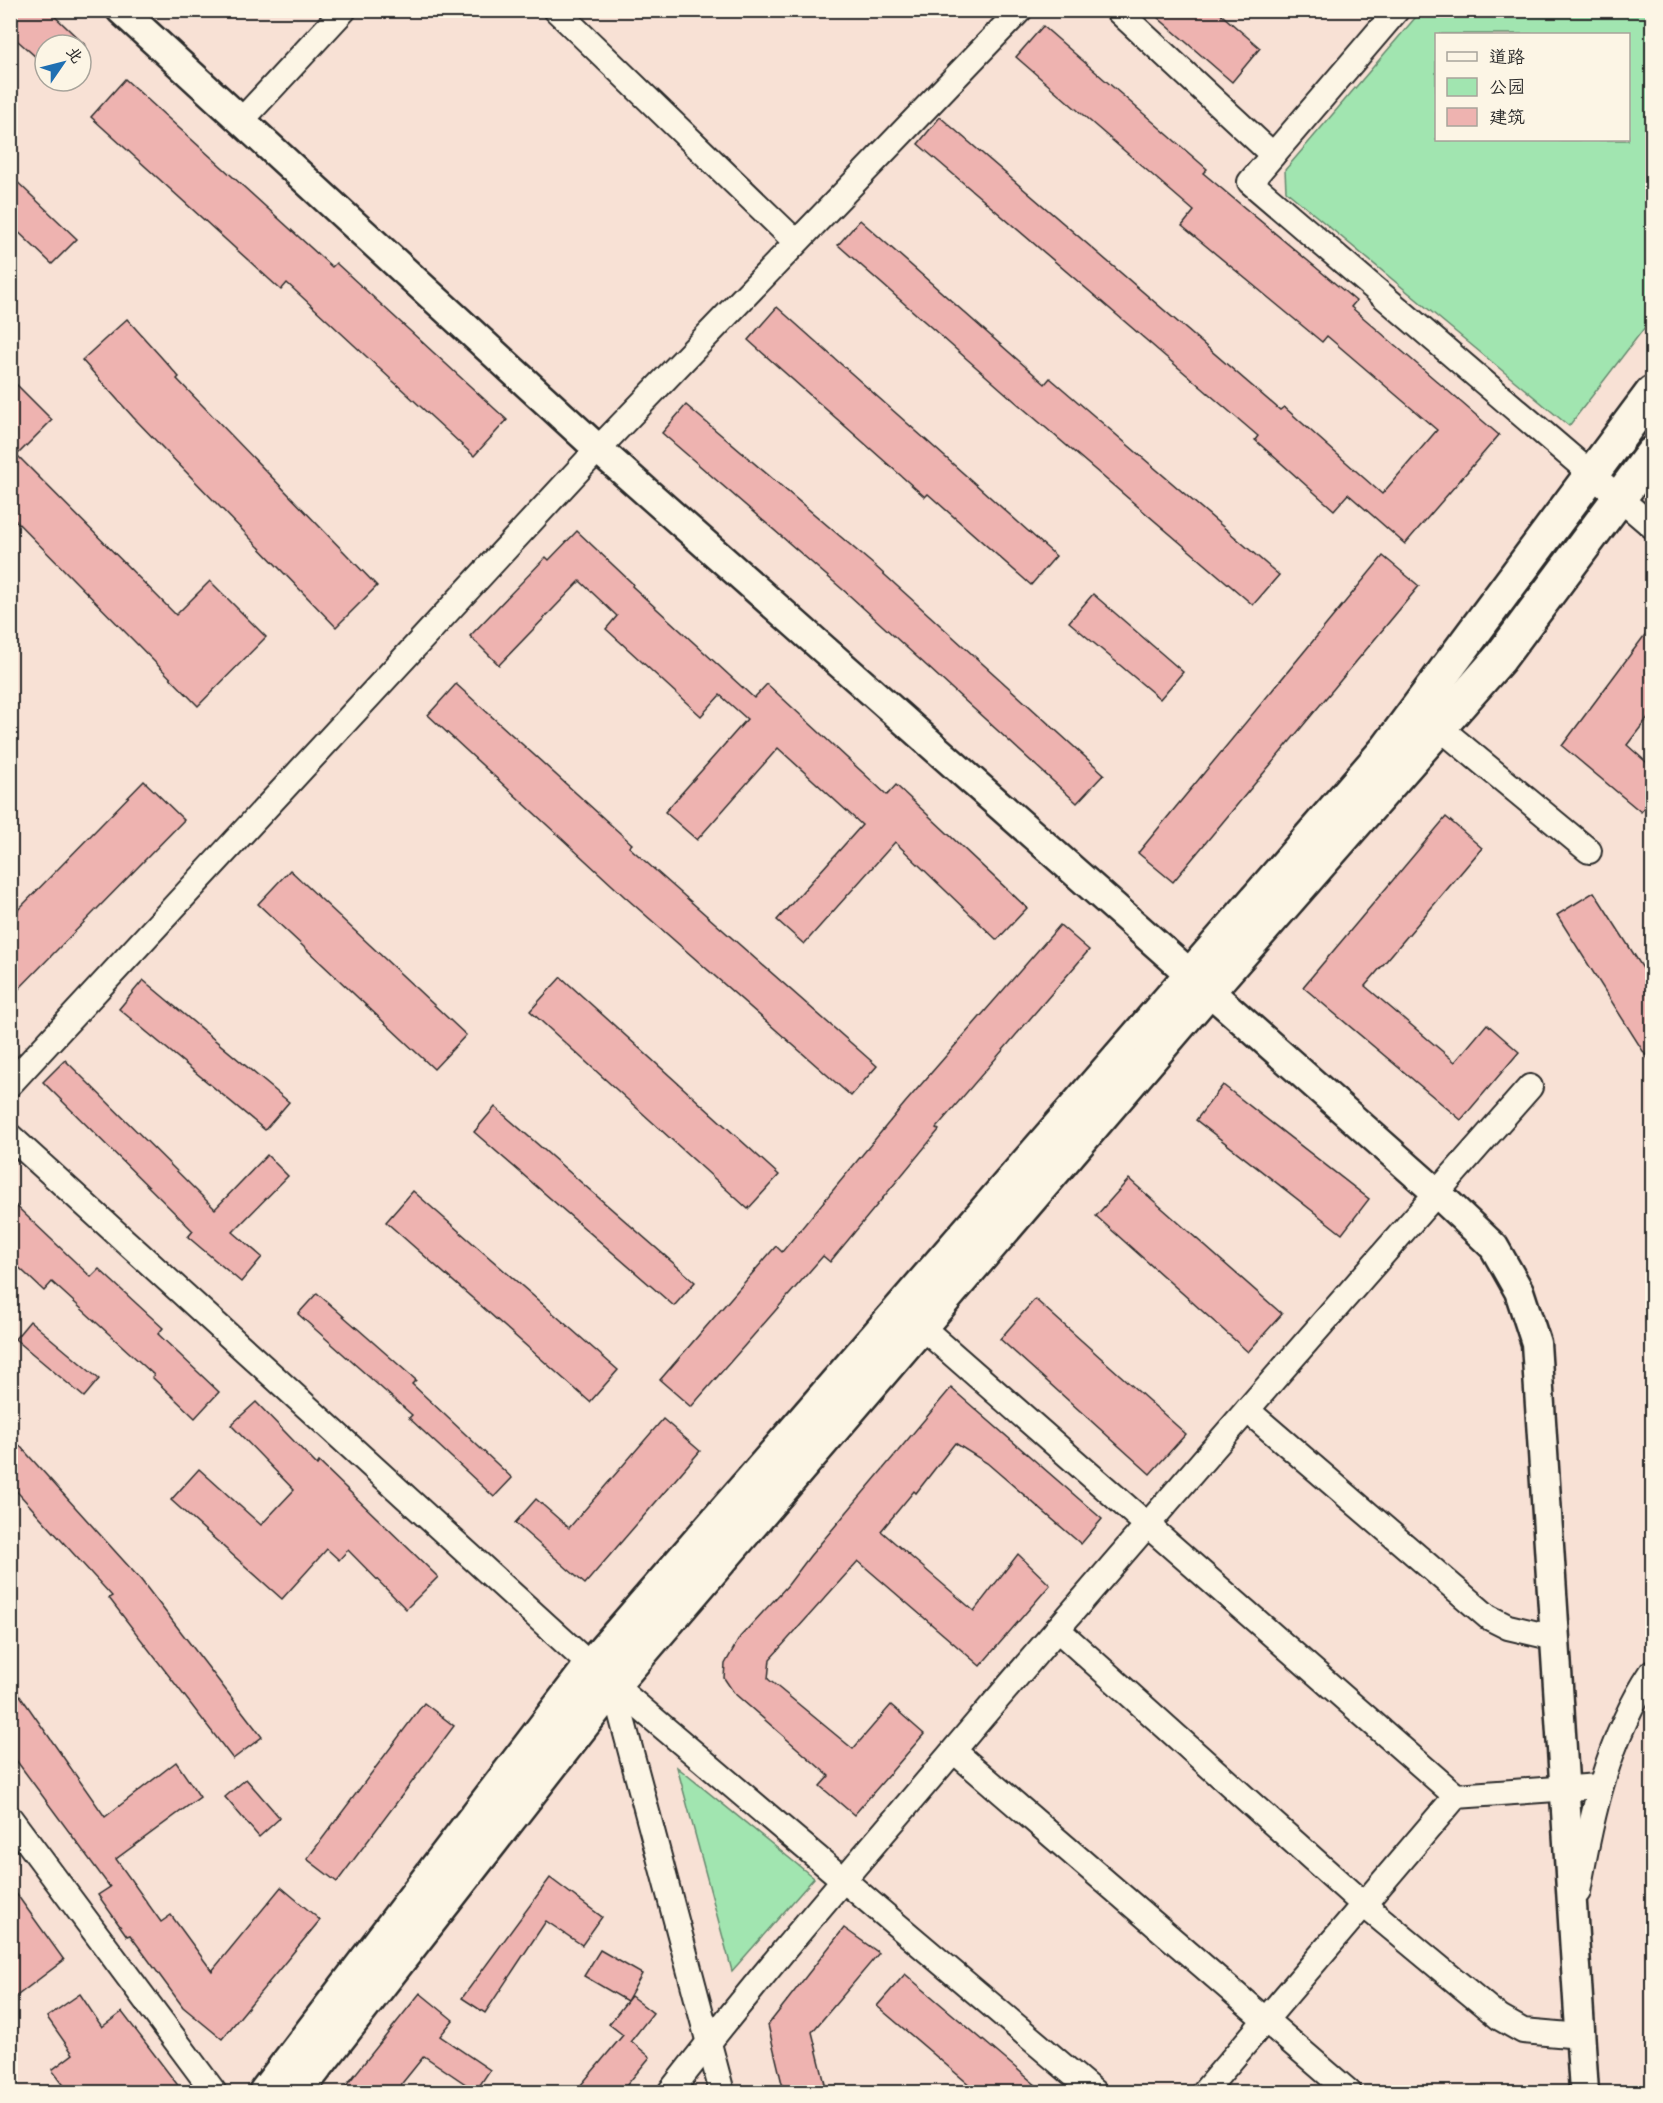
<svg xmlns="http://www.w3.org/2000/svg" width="1663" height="2103" viewBox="0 0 1663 2103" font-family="Caveat,'LXGW WenKai TC',sans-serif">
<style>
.green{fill:#a1e5b0;stroke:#66886e;stroke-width:1.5;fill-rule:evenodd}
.building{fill:#eeb3b0;stroke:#2b2b2b;stroke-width:1.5}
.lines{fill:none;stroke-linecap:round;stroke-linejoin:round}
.minor-casing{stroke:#2b2b2b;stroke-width:28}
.tertiary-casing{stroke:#2b2b2b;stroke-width:33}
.trunk-casing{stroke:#2b2b2b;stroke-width:38}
.minor{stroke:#fcf5e5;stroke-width:24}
.tertiary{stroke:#fcf5e5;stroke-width:28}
.trunk{stroke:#fcf5e5;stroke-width:33}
</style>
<rect width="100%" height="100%" fill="#f8e1d5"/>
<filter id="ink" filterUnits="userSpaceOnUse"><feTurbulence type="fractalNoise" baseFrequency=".0167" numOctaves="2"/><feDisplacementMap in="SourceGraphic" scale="12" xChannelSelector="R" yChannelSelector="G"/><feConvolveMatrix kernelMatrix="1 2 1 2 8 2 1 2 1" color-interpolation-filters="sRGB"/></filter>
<g filter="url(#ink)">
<g class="green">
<path d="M 1421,11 L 1652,11 L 1652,318 L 1569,426 L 1286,191 L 1285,170 ZM 1436,34 L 1628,34 L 1628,140 L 1436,140 Z"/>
<path d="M 677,1767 L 814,1878 L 732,1971 Z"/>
</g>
<g class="building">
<path d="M 10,10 L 48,10 L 85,45 L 45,45 L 45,65 L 10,34 Z"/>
<path d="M 1149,10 L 1216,10 L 1260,48 L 1232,82 Z"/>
<path d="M 1043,26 L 1207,169 L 1203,173 L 1356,301 L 1351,307 L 1499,435 L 1405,544 L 1348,494 L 1334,510 L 1255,440 L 1258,436 L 918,144 L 940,117 L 1280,410 L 1284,407 L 1382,494 L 1437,430 L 1327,336 L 1322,342 L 1182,226 L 1194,211 L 1016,57 Z"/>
<path d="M 125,79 L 332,267 L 336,263 L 507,420 L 474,456 L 287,283 L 281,290 L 91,117 Z"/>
<path d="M 10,175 L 77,239 L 52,264 L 10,224 Z"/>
<path d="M 860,220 L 1045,384 L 1050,378 L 1279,575 L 1253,605 L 1011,398 L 838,245 Z"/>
<path d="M 777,307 L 1056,556 L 1031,585 L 928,494 L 925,497 L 748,340 Z"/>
<path d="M 127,319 L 179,377 L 177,379 L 377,586 L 336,627 L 133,417 L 82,360 Z"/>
<path d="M 10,378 L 52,420 L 17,455 L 176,615 L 210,581 L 266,637 L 198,706 L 10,515 Z"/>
<path d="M 686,405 L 875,566 L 1104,774 L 1077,803 L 849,595 L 662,433 Z"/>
<path d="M 577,531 L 633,584 L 632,586 L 754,698 L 767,684 L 887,795 L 896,785 L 1027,908 L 997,940 L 895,842 L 804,944 L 777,920 L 862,825 L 778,748 L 697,840 L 665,812 L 747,719 L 720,695 L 701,716 L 606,629 L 617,616 L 580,581 L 499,665 L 470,636 L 546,557 L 549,560 Z"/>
<path d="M 1383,556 L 1419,586 L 1173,882 L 1138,853 Z"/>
<path d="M 1093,594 L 1183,672 L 1160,699 L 1069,622 Z"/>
<path d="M 1653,624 L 1653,711 L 1627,745 L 1653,768 L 1653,798 L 1641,812 L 1562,746 Z"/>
<path d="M 456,684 L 632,844 L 629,847 L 877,1066 L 851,1096 L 625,897 L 428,715 Z"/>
<path d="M 144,781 L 184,820 L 10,998 L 10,918 Z"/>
<path d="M 1446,817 L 1482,848 L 1365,986 L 1455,1062 L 1487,1024 L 1519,1052 L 1461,1120 L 1303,987 Z"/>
<path d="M 290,870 L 466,1035 L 434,1069 L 258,904 Z"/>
<path d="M 1594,892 L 1653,984 L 1653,1067 L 1557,915 Z"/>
<path d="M 1060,925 L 1089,950 L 936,1128 L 939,1130 L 830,1262 L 823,1256 L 691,1407 L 660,1380 L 776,1246 L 782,1252 L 905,1103 Z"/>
<path d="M 561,977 L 779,1175 L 748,1209 L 530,1011 Z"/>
<path d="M 143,980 L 289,1102 L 265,1130 L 119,1009 Z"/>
<path d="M 65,1060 L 215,1209 L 267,1155 L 288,1176 L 233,1232 L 262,1257 L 241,1282 L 188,1237 L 193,1231 L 43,1082 Z"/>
<path d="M 1223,1085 L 1369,1199 L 1342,1234 L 1196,1120 Z"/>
<path d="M 495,1107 L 695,1282 L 674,1306 L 474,1132 Z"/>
<path d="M 1129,1179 L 1282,1314 L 1248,1352 L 1096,1216 Z"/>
<path d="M 413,1191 L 618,1370 L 590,1402 L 386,1222 Z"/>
<path d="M 10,1200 L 91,1277 L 99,1269 L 163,1328 L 158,1334 L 219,1392 L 195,1418 L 152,1377 L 154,1375 L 52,1282 L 44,1291 L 10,1259 Z"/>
<path d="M 317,1293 L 416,1380 L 412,1384 L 512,1478 L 494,1497 L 409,1418 L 412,1415 L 298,1314 Z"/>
<path d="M 1035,1299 L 1186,1434 L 1150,1474 L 1000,1339 Z"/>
<path d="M 30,1321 L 99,1379 L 84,1397 L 15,1339 Z"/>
<path d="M 951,1388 L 1102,1519 L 1081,1544 L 987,1463 L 955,1443 L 916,1493 L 914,1491 L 881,1531 L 974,1611 L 1018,1554 L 1050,1585 L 980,1666 L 858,1561 L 770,1659 L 768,1679 L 853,1749 L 891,1705 L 924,1734 L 854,1815 L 820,1786 L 829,1776 L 734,1693 L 724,1678 L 725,1664 L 740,1637 L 788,1585 L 810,1556 Z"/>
<path d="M 256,1402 L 317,1465 L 319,1462 L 438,1577 L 406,1609 L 348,1550 L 339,1560 L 327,1549 L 282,1599 L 171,1500 L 199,1469 L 261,1525 L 294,1490 L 231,1425 Z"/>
<path d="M 663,1419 L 700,1451 L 585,1584 L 515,1523 L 536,1499 L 569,1528 Z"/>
<path d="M 10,1435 L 141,1580 L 262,1737 L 233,1759 L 109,1598 L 112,1596 L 10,1484 Z"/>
<path d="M 10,1681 L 105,1817 L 176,1762 L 200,1797 L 116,1859 L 161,1922 L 171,1915 L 212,1971 L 281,1887 L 320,1920 L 222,2039 L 183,2007 L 130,1935 L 127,1936 L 98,1895 L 110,1887 L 10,1752 Z"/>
<path d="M 424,1703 L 454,1726 L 337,1882 L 307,1859 Z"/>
<path d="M 246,1779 L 280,1818 L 259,1837 L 225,1797 Z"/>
<path d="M 550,1878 L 602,1917 L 582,1945 L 546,1921 L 485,2013 L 462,1998 Z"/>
<path d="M 10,1885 L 64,1960 L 10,2001 Z"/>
<path d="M 844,1928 L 879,1953 L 812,2032 L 827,2092 L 784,2092 L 768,2025 Z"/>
<path d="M 600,1950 L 642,1974 L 627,2001 L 584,1976 Z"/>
<path d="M 905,1974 L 1044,2092 L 978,2092 L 877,2006 Z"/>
<path d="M 420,1993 L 453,2020 L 440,2036 L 490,2070 L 476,2091 L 424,2056 L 395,2092 L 341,2092 Z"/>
<path d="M 80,1994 L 102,2027 L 122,2012 L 183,2092 L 69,2092 L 52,2070 L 73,2054 L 47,2017 Z"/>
<path d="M 631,1996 L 653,2013 L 631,2041 L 650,2057 L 621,2092 L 575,2092 L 623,2035 L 609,2024 Z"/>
</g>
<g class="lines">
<g class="minor-casing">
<g id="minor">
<path d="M 556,10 L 796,242"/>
<path d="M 1117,10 L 1273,155 L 1250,182 L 1652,526"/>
<path d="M 241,121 L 344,10"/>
<path d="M 1273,155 L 1397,10"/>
<path d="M 1427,717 L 1589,851"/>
<path d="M 10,1084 L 598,449 L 1020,10"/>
<path d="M 10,1136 L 591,1666 L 1094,2092"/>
<path d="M 908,1315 L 1456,1796 L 1599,1786"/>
<path d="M 1247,1410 L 1488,1617 L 1508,1627 L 1555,1638"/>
<path d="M 1057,1629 L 1364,1905 L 1500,2018 L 1523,2031 L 1581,2036"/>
<path d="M 613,1685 L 722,2092"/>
<path d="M 954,1751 L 1349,2092"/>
<path d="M 10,1818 L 214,2092"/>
<path d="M 1578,1892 C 1591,1816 1608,1738 1652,1672"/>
<path d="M 670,2092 C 767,1966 873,1846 976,1724 C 1159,1510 1344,1298 1530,1087"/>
<path d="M 1204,2092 L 1456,1796"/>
</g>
</g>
<g class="tertiary-casing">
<path id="tertiary" d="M 121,10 L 598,449 L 1437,1193 L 1494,1247 L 1519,1291 L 1536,1343 L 1584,2092"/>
</g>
<g class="trunk-casing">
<g id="trunk">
<path d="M 266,2092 L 591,1666 L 1387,749 L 1652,393"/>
<path d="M 296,2092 L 613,1685 L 1207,992 L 1500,658 L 1652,454"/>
</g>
</g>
<use href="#minor" class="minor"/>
<use href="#tertiary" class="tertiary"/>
<use href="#trunk" class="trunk"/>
</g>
</g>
<rect width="1663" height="2103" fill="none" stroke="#fcf5e5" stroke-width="36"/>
<rect x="18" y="18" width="1627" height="2067" fill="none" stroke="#2b2b2b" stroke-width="2" filter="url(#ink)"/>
<rect x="1435" y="33" width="195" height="108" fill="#fcf5e5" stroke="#a8a49b" stroke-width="1.5"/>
<rect x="1447" y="52" width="30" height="9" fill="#fcf5e5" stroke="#a8a49b" stroke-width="1.5"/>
<text x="1489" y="63" font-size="18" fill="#2b2b2b">道路</text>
<rect x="1447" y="78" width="30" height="18" fill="#a1e5b0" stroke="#a8a49b" stroke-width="1.5"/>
<text x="1489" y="93" font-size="18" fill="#2b2b2b">公园</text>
<rect x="1447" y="108" width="30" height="18" fill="#eeb3b0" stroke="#a8a49b" stroke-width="1.5"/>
<text x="1489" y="123" font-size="18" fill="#2b2b2b">建筑</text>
<g transform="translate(63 63) rotate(55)"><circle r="28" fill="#fcf5e5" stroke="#a8a49b" stroke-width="1.5"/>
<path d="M0-4.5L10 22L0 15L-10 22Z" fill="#1f6fb2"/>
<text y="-9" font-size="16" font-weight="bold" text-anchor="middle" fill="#2b2b2b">北</text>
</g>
</svg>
